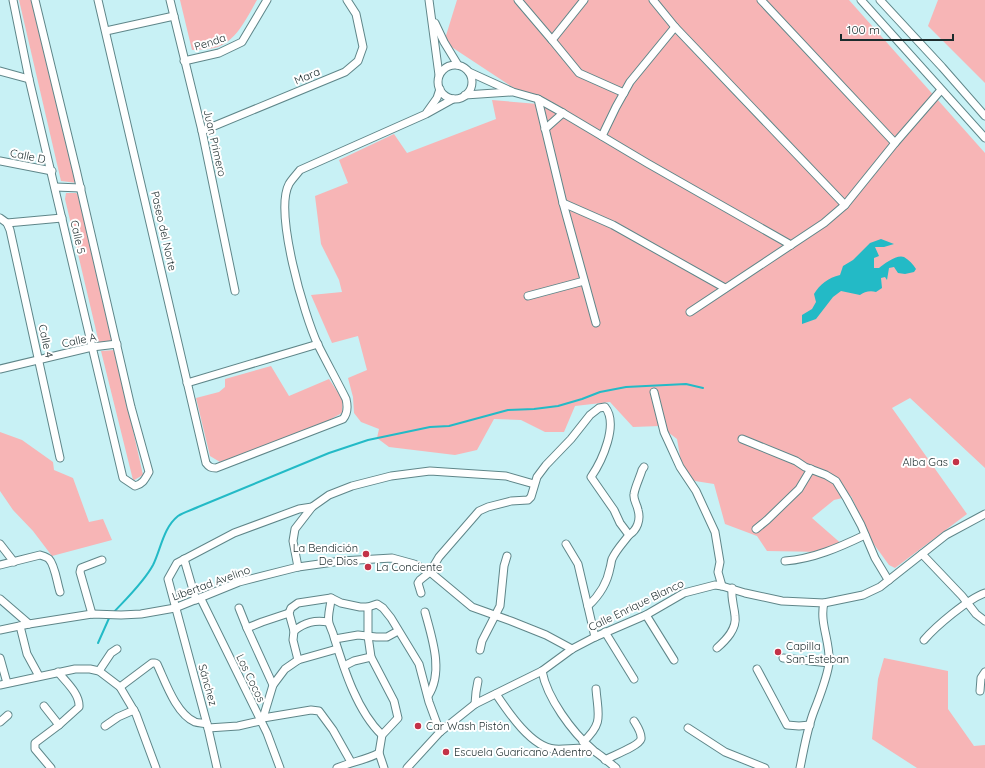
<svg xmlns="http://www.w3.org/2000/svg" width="985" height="768" viewBox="0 0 985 768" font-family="Quicksand,sans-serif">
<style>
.green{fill:#f7b5b6}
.water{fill:#23bac6}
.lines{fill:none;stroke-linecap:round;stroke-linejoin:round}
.stream{stroke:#23bac6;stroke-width:2}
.minor-casing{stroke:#5f8689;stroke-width:9}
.minor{stroke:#fff;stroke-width:7}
.poi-dot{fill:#c33247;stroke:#fff;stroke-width:1.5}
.labels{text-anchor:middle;stroke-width:4;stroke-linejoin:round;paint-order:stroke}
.street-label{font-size:11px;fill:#1b2b2c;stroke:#fff}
.poi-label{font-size:11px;fill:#1b2b2c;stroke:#fff;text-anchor:start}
</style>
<rect width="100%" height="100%" fill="#c8f1f5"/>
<g class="green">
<path d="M 19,0 L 34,0 L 77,183 L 61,181 Z"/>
<path d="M 180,0 L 257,0 C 247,17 236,43 214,48 C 207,50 199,49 192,50 Z"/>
<path d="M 457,0 L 849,0 L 985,153 L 985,468 L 910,398 L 892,408 L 967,514 L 895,568 L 889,565 L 873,543 L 851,496 L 834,500 L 812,518 L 844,546 L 825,552 L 767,551 L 757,536 L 725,524 L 714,484 L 695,481 L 683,473 L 677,439 L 660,426 L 633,427 L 610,402 L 575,406 L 564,432 L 545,432 L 521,420 L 494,419 L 477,450 L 455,455 L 389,447 L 377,438 L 379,429 L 361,422 L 354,413 L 353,397 L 348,378 L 367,370 L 358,336 L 332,343 L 311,295 L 342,292 L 339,280 L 321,244 L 315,196 L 348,183 L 339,160 L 394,134 L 407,153 L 496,119 L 492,100 L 538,104 L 444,42 Z"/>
<path d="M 938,0 L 985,0 L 985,83 L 928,26 Z"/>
<path d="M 66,193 L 76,193 L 79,196 L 116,341 L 99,343 L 65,199 Z"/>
<path d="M 115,350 L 143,475 L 129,483 L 133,480 L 101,351 Z"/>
<path d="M 271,366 L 289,396 L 329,379 L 343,400 L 342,413 L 307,432 L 220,462 L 210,456 L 196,398 L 219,392 L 225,387 L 225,379 Z"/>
<path d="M 0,432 L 22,440 L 53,462 L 54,470 L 73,478 L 89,522 L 103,519 L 112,540 L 52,556 L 33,531 L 13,510 L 0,491 Z"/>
<path d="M 884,658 L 948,671 L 948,709 L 974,746 L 985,745 L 985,768 L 917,768 L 872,739 L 878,679 Z"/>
</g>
<path class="water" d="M 881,239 L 894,244 L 884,247 L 875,247 L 879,256 L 874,258 L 874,268 L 879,268 C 884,264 897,254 904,257 C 909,260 913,264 916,269 L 914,272 L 905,274 L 898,273 L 894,267 L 889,268 L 887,280 L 885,277 L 881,278 L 882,288 L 876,292 C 870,290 864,292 860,295 L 841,291 L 833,297 L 816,319 L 802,324 L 802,315 L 812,309 L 816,302 L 814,294 C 820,284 828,278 840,275 L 843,266 L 853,260 L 870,243 Z"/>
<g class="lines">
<g class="stream">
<path d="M 113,613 C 126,599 144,582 153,565 C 161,549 163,528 178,516 C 184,512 192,510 198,507 L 329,453 L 368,440 L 430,427 L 449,426 L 508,410 L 534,409 L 558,406 L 582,399 L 600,392 L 626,387 L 686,384 L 703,388"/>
<path d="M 98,643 L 110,616"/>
</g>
<g class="minor-casing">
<g id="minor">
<path d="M 13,0 L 29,79 L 123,478 L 135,486 C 143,484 145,479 149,472 L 131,407 L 76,169 L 35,0"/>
<path d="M 98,0 L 206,463 C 209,467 211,468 216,468 L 343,419 C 348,413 348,407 346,399 C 337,381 327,363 318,345 C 304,315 274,212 289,184 C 292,179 297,174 300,170 L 426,114 L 453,99"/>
<path d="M 170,0 L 202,131 L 235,291"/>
<path d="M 429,0 L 439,75"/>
<path d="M 518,0 L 552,40"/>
<path d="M 584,0 L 552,40 L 579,73 L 624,93"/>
<path d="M 653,0 L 675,27 L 845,205"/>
<path d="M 761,0 L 895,143"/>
<path d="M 861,0 L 985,138"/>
<path d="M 880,0 L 942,67 L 985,116"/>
<path d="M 435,23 L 444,42 L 458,65"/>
<path d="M 106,31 L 174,16"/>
<path d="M 184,61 L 219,53 L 242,42 L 267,0"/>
<circle cx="455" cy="82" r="17"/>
<path d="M 0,71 L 29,79"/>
<path d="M 469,72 L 513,92 L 538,99 L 563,113 L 647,163 L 791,245"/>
<path d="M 465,95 L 511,92"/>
<path d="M 538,99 L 563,203 L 596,323"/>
<path d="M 427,112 L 437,98 L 440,89"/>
<path d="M 545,129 L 563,113"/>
<path d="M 202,131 L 345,72 L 358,61 L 363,47 L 356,14 L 347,0"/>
<path d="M 602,136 L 616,107 L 630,82 L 675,27"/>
<path d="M 0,161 L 52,171"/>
<path d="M 55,187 L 81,188"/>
<path d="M 563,203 L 613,225 L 725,288"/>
<path d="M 0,218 L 7,223 L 10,230 L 60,458"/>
<path d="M 7,223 L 62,218"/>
<path d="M 528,296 L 584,281"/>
<path d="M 690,312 L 824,223 L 845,205 L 895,143 L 941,90"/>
<path d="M 0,369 L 92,347 L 117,344"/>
<path d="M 187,383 L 318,344"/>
<path d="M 654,392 L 664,432 L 670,445 L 680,467 L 696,491 L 715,532 L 720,562 L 718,572 L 722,586"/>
<path d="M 742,439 L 796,461 L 805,467 L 826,475 L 836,481 L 847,499 L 861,525 L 875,558 L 887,578 L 889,580"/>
<path d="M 756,529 L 767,520 L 799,489 L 811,469"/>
<path d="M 629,535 C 637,530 641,520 638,510 C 637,504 633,500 634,494 C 635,487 640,477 642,470 L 644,467"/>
<path d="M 0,544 L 14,562"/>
<path d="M 566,544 L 578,564 L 595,637"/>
<path d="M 922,554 L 962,596 L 976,614 L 985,621"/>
<path d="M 184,559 L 196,600"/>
<path d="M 785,561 C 813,559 840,547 865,535"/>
<path d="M 0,565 L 40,555 C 43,556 47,557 49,559 C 55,565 57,583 60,592"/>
<path d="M 298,567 L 293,541 L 295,529 L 312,507"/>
<path d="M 421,593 L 418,583 L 420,580 L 430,572 L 439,557 L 479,511 L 488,507 L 511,501 L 528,500 L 531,497 L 537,477 L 546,465 L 571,439 L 590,415 L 599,408 L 605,407 C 619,424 602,461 591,477 L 614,510 L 620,523 L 629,535 C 623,543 616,550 612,559 C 611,562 611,565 610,568 C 607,584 600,595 588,606"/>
<path d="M 331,598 C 331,606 327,615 329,623 C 330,627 333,632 334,637 C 344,669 357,711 382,735"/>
<path d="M 0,599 L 29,624"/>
<path d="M 201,599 L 267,733 L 280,768"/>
<path d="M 239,608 L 247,628"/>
<path d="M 425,612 C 432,638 444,672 428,696"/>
<path d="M 92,614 L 80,572 L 81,568 L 102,560"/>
<path d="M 646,615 L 674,660"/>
<path d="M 20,626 L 27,654 L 39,676"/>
<path d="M 0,630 L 29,624 L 92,614 L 121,615 L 141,614 L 175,608 L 239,582 L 298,567 L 341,561 L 392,558 L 414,564 L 430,572 L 472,607 L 511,621 L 546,635 L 572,649"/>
<path d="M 294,631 C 305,622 315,620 328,622"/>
<path d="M 605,632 L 634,679"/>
<path d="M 335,639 L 358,635 L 376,637 L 387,637 L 398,631"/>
<path d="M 924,640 C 936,626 968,599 985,593"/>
<path d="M 717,648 C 726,640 737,629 735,616 C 734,605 731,600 732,588"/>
<path d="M 480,650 L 482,641 L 500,606 L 504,566 L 507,556"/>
<path d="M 0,658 L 7,683"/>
<path d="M 783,658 L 829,663"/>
<path d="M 298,660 L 293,640 L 294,631 L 289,613 L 291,608 L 298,603 L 331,598 L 341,603 L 360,607 L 368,607 L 377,604 L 383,608 L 391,618 L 419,664 L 429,702 L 440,732"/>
<path d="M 344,666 L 354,661 L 371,657"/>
<path d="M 757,669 L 787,725 L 799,726 L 810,725"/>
<path d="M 99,671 L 111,653 L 117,649"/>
<path d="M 542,671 C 547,698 572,732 593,750"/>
<path d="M 0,685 L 75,669 L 90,669 L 99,671 L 120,687 L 136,714 L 156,768"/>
<path d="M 273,685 L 247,628 L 262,622 L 289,613"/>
<path d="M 120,687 L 152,663 L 155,663 L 157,664 C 165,681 176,714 195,722 C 198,723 203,723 207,724"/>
<path d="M 980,691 L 981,678 L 985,672"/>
<path d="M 496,694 C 508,712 532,748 555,749 C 567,750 580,746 592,750 C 597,752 611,764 616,768"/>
<path d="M 475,704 L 476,692 L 478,681"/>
<path d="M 44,706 L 59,725"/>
<path d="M 263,718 L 311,710 L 319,711 L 333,730 L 351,762"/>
<path d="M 0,722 L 8,715"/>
<path d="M 105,726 L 118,717 L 134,710"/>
<path d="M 208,728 L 238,726 L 260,721 L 263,718 L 273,685 L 285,669 L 298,660 L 337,649"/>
<path d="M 688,728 L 725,752 L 765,768"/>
<path d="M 583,742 C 604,723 598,715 596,689"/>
<path d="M 379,753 L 384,768"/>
<path d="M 605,760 C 612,756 639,746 641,739 C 642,733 637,726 634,721"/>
<path d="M 51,768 L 35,749 L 35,743 L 59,725 L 79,707 C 80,694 66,682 58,672"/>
<path d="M 217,768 L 207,724 L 168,579 L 177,563 L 234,533 L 299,509 L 312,507 L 329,495 L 352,486 L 391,476 L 430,471 L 506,476 L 534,484"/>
<path d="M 337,768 C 351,762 366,760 379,753 L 382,735 L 398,718 L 394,701 L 371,657 L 368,636 L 368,607"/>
<path d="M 407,768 L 440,732 L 475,704 L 542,671 L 572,649 L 595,637 L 646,615 L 684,593 L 715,585 L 722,586 L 745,593 L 782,601 L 824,603 L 863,595 L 880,587 L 946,535 L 985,514"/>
<path d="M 800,768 C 804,749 807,729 814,711 C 820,696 826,681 829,664 C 831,643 819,623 824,603"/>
</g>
</g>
<use href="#minor" class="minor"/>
</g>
<g class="poi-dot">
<circle cx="956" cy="462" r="4"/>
<circle cx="366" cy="554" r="4"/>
<circle cx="368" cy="567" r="4"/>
<circle cx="778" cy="652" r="4"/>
<circle cx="418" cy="726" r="4"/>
<circle cx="446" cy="752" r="4"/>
</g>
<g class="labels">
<g class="street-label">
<text transform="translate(210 42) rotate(-18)" y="4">Penda</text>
<text transform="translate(307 76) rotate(-23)" y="4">Mara</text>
<text transform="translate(215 143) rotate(77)" y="4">Juan Primero</text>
<text transform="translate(28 156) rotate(11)" y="4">Calle D</text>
<text transform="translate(164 231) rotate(77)" y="4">Paseo del Norte</text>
<text transform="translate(78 237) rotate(77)" y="4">Calle 5</text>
<text transform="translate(79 340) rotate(-12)" y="4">Calle A</text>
<text transform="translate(46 341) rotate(78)" y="4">Calle 4</text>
<text transform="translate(211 583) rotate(-20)" y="4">Libertad Avelino</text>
<text transform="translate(636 605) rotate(-26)" y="4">Calle Enrique Blanco</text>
<text transform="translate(251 678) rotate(64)" y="4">Los Cocos</text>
<text transform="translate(208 685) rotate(74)" y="4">Sánchez</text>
</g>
<g class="poi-label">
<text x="948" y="466" text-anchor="end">Alba Gas</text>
<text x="358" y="552" text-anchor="end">La Bendición<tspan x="358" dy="13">De Dios</tspan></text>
<text x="376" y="571">La Conciente</text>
<text x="786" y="650">Capilla<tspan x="786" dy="13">San Esteban</tspan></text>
<text x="426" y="730">Car Wash Pistón</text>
<text x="454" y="756">Escuela Guaricano Adentro</text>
</g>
</g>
<path d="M841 34v6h112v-6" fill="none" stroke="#1b2b2c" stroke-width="2"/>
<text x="847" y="34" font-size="12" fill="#1b2b2c" stroke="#ffffff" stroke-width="3" paint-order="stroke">100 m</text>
</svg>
